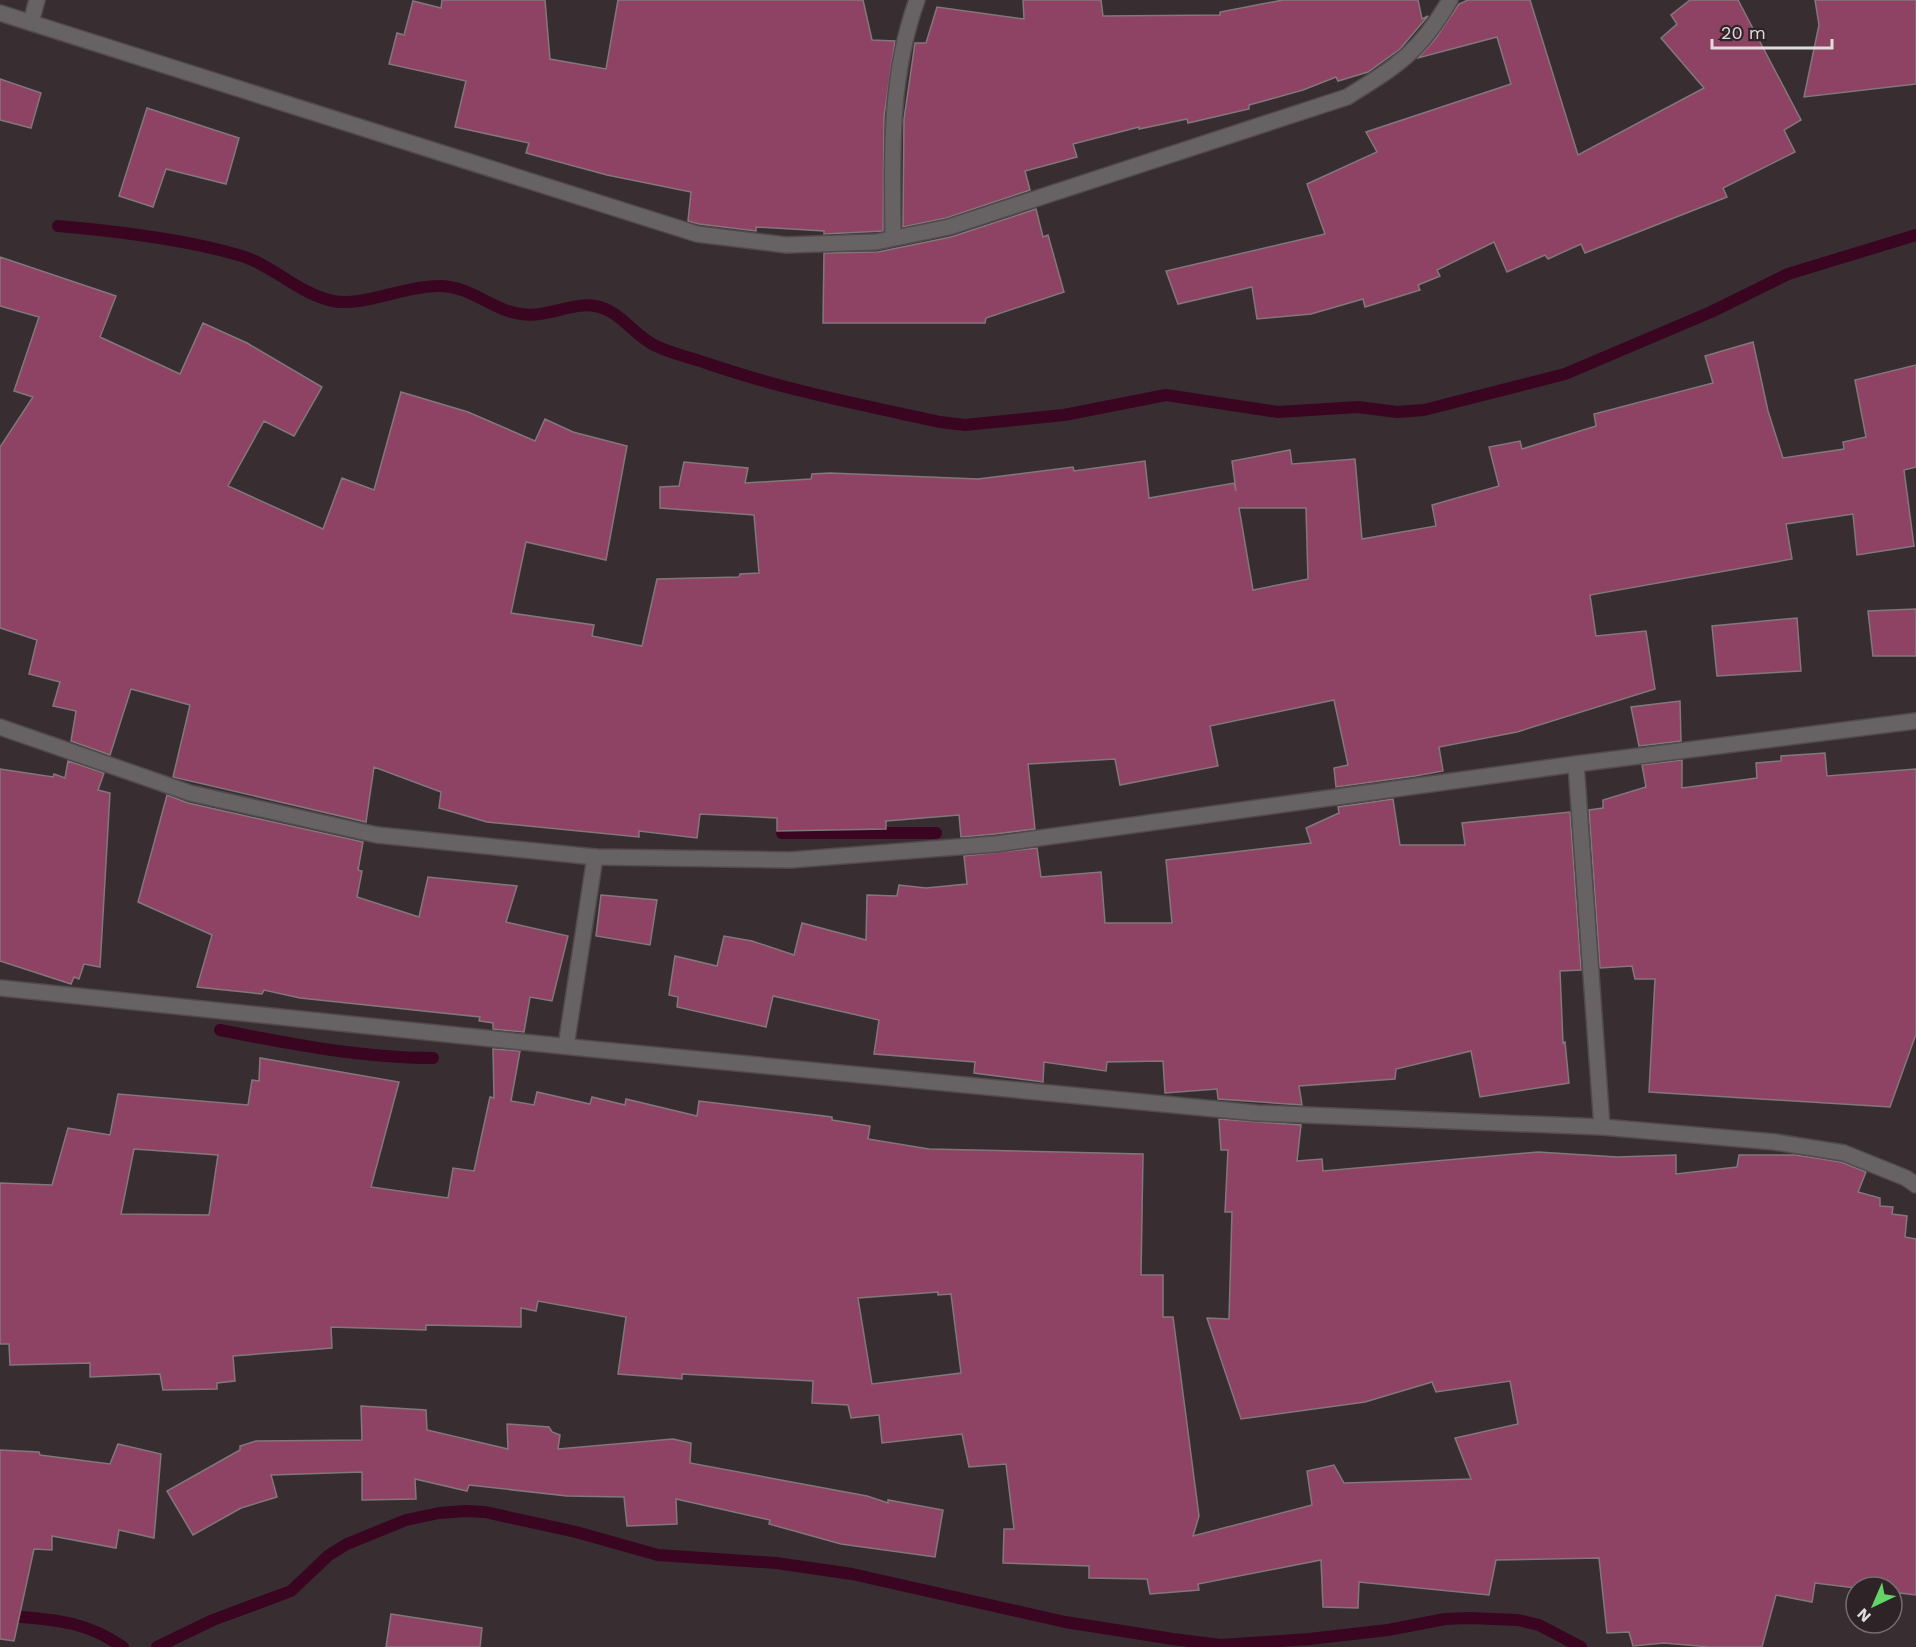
<svg xmlns="http://www.w3.org/2000/svg" width="1916" height="1647" viewBox="0 0 1916 1647" font-family="'Work Sans',sans-serif">
<style>
.lines{fill:none;stroke-linecap:round;stroke-linejoin:round}
.stream{stroke:#3a0521;stroke-width:12}
.building{fill:#8e4364;stroke:#83777b;stroke-width:1.5;fill-rule:evenodd}
.street-casing{stroke:#534a4d;stroke-width:18}
.street{stroke:#676264;stroke-width:15}
</style>
<rect width="100%" height="100%" fill="#382e31"/>
<g class="lines">
<g class="stream">
<path d="M 58,226 C 116,231 185,239 242,256 C 274,266 299,294 333,301 C 363,307 404,286 438,286 C 470,285 491,310 521,314 C 547,318 572,302 595,306 C 620,310 634,336 656,346 C 673,354 692,358 709,364 C 785,390 862,405 940,422 L 965,425 L 1064,415 L 1166,395 L 1278,412 L 1358,407 L 1397,412 L 1424,410 L 1565,374 L 1711,312 L 1788,274 L 1916,235"/>
<path d="M 782,833 L 936,833"/>
<path d="M 220,1030 C 290,1044 362,1058 433,1058"/>
<path d="M 0,1615 C 48,1620 81,1618 123,1647"/>
<path d="M 157,1647 L 213,1620 L 291,1591 L 329,1555 L 347,1544 L 406,1520 L 439,1513 L 466,1511 L 485,1512 L 576,1532 L 658,1555 L 776,1563 L 852,1574 L 1065,1622 L 1173,1639 L 1221,1645 L 1309,1639 L 1388,1630 L 1445,1619 L 1470,1618 L 1518,1620 L 1539,1625 L 1581,1647"/>
</g>
</g>
<g class="building">
<path d="M 442,0 L 545,0 L 550,59 L 606,69 L 618,0 L 863,0 L 872,40 L 895,41 L 884,117 L 883,231 L 824,234 L 824,231 L 756,227 L 756,231 L 699,224 L 688,221 L 691,192 L 607,175 L 526,153 L 529,143 L 455,127 L 466,81 L 389,64 L 397,33 L 404,35 L 413,1 L 441,8 Z"/>
<path d="M 1023,0 L 1101,0 L 1103,16 L 1220,15 L 1220,12 L 1283,0 L 1418,0 L 1422,19 L 1428,16 L 1400,49 L 1368,72 L 1338,81 L 1336,77 L 1303,90 L 1249,105 L 1249,109 L 1188,123 L 1187,119 L 1139,129 L 1139,127 L 1073,144 L 1077,157 L 1025,171 L 1030,190 L 946,218 L 903,227 L 904,119 L 915,43 L 926,43 L 937,7 L 1024,19 Z"/>
<path d="M 1468,0 L 1530,0 L 1578,155 L 1704,88 L 1661,38 L 1677,24 L 1671,15 L 1690,0 L 1738,0 L 1801,120 L 1784,130 L 1795,152 L 1723,188 L 1727,197 L 1585,253 L 1581,244 L 1548,259 L 1545,255 L 1507,272 L 1494,242 L 1437,270 L 1440,276 L 1418,285 L 1420,290 L 1365,307 L 1363,299 L 1311,314 L 1257,319 L 1252,287 L 1178,304 L 1166,271 L 1325,234 L 1307,184 L 1377,152 L 1366,132 L 1511,84 L 1497,37 L 1418,58 L 1436,38 L 1459,4 Z"/>
<path d="M 1815,0 L 1916,0 L 1916,84 L 1804,97 L 1819,25 Z"/>
<path d="M 0,79 L 41,93 L 31,128 L 0,120 Z"/>
<path d="M 147,108 L 239,138 L 226,184 L 166,169 L 153,207 L 119,196 Z"/>
<path d="M 1036,209 L 1043,237 L 1048,235 L 1064,292 L 986,318 L 985,323 L 823,323 L 824,253 L 878,252 L 951,237 Z"/>
<path d="M 0,257 L 116,296 L 100,337 L 180,374 L 203,323 L 247,343 L 322,387 L 294,436 L 264,421 L 228,486 L 323,529 L 342,478 L 374,490 L 401,392 L 468,412 L 535,441 L 545,419 L 573,432 L 627,446 L 606,560 L 526,542 L 511,613 L 594,625 L 592,636 L 642,646 L 657,579 L 739,577 L 740,574 L 759,573 L 754,515 L 660,508 L 660,487 L 679,486 L 684,462 L 748,468 L 745,483 L 811,479 L 812,474 L 830,473 L 978,479 L 1073,467 L 1074,471 L 1145,461 L 1149,498 L 1234,483 L 1236,491 L 1232,461 L 1290,450 L 1292,464 L 1355,459 L 1362,539 L 1436,526 L 1432,505 L 1499,486 L 1489,447 L 1520,441 L 1522,449 L 1596,426 L 1594,414 L 1713,383 L 1705,356 L 1753,342 L 1768,411 L 1783,458 L 1844,449 L 1843,442 L 1866,437 L 1855,380 L 1916,365 L 1916,467 L 1904,470 L 1914,546 L 1857,555 L 1853,514 L 1786,524 L 1792,559 L 1590,595 L 1596,636 L 1646,631 L 1655,689 L 1517,732 L 1439,747 L 1443,771 L 1415,776 L 1336,787 L 1334,768 L 1348,765 L 1334,700 L 1210,726 L 1218,766 L 1120,785 L 1115,759 L 1028,764 L 1035,829 L 995,834 L 961,837 L 959,815 L 886,821 L 886,829 L 777,831 L 777,818 L 700,814 L 697,838 L 639,831 L 639,837 L 487,822 L 439,808 L 441,792 L 374,767 L 366,822 L 173,777 L 190,705 L 131,689 L 110,755 L 71,741 L 76,711 L 53,706 L 60,682 L 29,674 L 37,640 L 0,628 L 0,447 L 33,397 L 14,391 L 39,317 L 0,306 ZM 1239,508 L 1306,508 L 1308,579 L 1253,590 Z"/>
<path d="M 1916,609 L 1916,656 L 1873,656 L 1868,611 Z"/>
<path d="M 1797,618 L 1801,671 L 1717,676 L 1712,626 Z"/>
<path d="M 1680,701 L 1681,741 L 1639,746 L 1631,707 Z"/>
<path d="M 1825,753 L 1827,776 L 1916,769 L 1916,1034 L 1890,1107 L 1649,1092 L 1655,979 L 1635,979 L 1632,966 L 1600,968 L 1589,810 L 1603,808 L 1603,800 L 1646,787 L 1642,765 L 1682,760 L 1682,788 L 1757,778 L 1756,763 L 1781,761 L 1781,756 Z"/>
<path d="M 68,761 L 104,773 L 98,790 L 110,793 L 100,967 L 84,964 L 79,979 L 74,977 L 71,984 L 0,961 L 0,769 L 53,777 L 54,774 L 65,778 Z"/>
<path d="M 167,795 L 188,803 L 363,842 L 358,870 L 362,871 L 357,897 L 419,917 L 428,877 L 517,886 L 506,922 L 568,936 L 552,1001 L 530,997 L 524,1032 L 493,1029 L 493,1023 L 479,1021 L 480,1017 L 300,998 L 264,990 L 262,994 L 197,987 L 212,935 L 138,902 Z"/>
<path d="M 1393,799 L 1400,845 L 1465,845 L 1462,823 L 1570,812 L 1581,970 L 1560,971 L 1563,1043 L 1565,1042 L 1569,1083 L 1480,1097 L 1471,1051 L 1396,1069 L 1395,1079 L 1299,1086 L 1302,1105 L 1218,1099 L 1217,1089 L 1165,1093 L 1163,1061 L 1107,1062 L 1106,1071 L 1044,1062 L 1043,1082 L 974,1073 L 975,1062 L 874,1054 L 879,1020 L 773,996 L 766,1027 L 677,1007 L 678,997 L 669,995 L 675,956 L 717,966 L 724,936 L 752,941 L 794,955 L 802,923 L 866,940 L 867,895 L 897,896 L 899,885 L 926,888 L 967,884 L 964,856 L 1037,848 L 1041,877 L 1101,872 L 1105,923 L 1172,923 L 1166,860 L 1311,843 L 1306,828 L 1339,813 L 1338,807 Z"/>
<path d="M 601,895 L 657,900 L 650,945 L 596,936 Z"/>
<path d="M 493,1049 L 520,1051 L 511,1101 L 534,1105 L 537,1092 L 590,1104 L 592,1097 L 625,1105 L 626,1099 L 697,1116 L 699,1101 L 832,1117 L 832,1120 L 870,1126 L 868,1139 L 929,1149 L 1143,1154 L 1141,1275 L 1163,1275 L 1163,1317 L 1173,1317 L 1199,1516 L 1193,1536 L 1312,1505 L 1307,1471 L 1334,1465 L 1344,1483 L 1471,1479 L 1455,1438 L 1518,1424 L 1510,1381 L 1436,1392 L 1432,1382 L 1365,1402 L 1241,1419 L 1207,1318 L 1229,1319 L 1232,1212 L 1225,1212 L 1228,1150 L 1221,1150 L 1219,1119 L 1301,1125 L 1297,1161 L 1322,1159 L 1323,1171 L 1538,1152 L 1617,1157 L 1676,1155 L 1676,1174 L 1737,1167 L 1739,1155 L 1796,1155 L 1841,1162 L 1866,1172 L 1858,1192 L 1880,1198 L 1880,1206 L 1893,1207 L 1892,1214 L 1907,1216 L 1905,1237 L 1916,1239 L 1916,1595 L 1892,1592 L 1892,1587 L 1856,1588 L 1815,1583 L 1812,1602 L 1776,1595 L 1762,1647 L 1710,1647 L 1664,1643 L 1633,1646 L 1629,1632 L 1607,1633 L 1599,1558 L 1496,1560 L 1489,1595 L 1359,1582 L 1358,1608 L 1323,1607 L 1321,1560 L 1198,1584 L 1199,1590 L 1150,1594 L 1147,1579 L 1089,1578 L 1089,1566 L 1003,1563 L 1004,1529 L 1014,1529 L 1006,1464 L 969,1467 L 962,1434 L 882,1443 L 879,1415 L 851,1418 L 848,1405 L 812,1403 L 813,1381 L 682,1374 L 682,1379 L 618,1374 L 626,1317 L 538,1301 L 536,1311 L 521,1308 L 521,1327 L 426,1325 L 426,1330 L 331,1327 L 332,1348 L 233,1356 L 235,1381 L 217,1383 L 217,1389 L 163,1390 L 160,1374 L 90,1377 L 90,1363 L 10,1365 L 9,1344 L 0,1344 L 0,1183 L 52,1185 L 68,1128 L 110,1135 L 118,1094 L 248,1105 L 252,1080 L 259,1081 L 260,1058 L 399,1082 L 371,1187 L 448,1198 L 453,1168 L 474,1171 L 490,1097 L 494,1098 ZM 134,1149 L 218,1155 L 209,1215 L 121,1214 ZM 938,1292 L 938,1295 L 951,1294 L 961,1373 L 872,1384 L 858,1298 Z"/>
<path d="M 361,1406 L 426,1410 L 427,1430 L 508,1449 L 507,1424 L 549,1427 L 552,1432 L 560,1435 L 558,1449 L 673,1439 L 691,1443 L 690,1463 L 867,1496 L 888,1503 L 888,1500 L 943,1510 L 935,1557 L 841,1544 L 769,1524 L 770,1520 L 676,1499 L 677,1524 L 627,1526 L 624,1497 L 567,1496 L 469,1485 L 467,1491 L 415,1479 L 416,1499 L 362,1500 L 362,1472 L 271,1475 L 277,1497 L 241,1508 L 193,1535 L 167,1491 L 240,1450 L 240,1446 L 256,1441 L 362,1440 Z"/>
<path d="M 118,1444 L 161,1454 L 154,1538 L 119,1530 L 116,1548 L 52,1536 L 52,1550 L 34,1549 L 14,1641 L 0,1639 L 0,1450 L 39,1452 L 40,1455 L 110,1464 Z"/>
<path d="M 391,1614 L 482,1628 L 480,1647 L 386,1647 Z"/>
</g>
<g class="lines">
<g class="street-casing">
<g id="street">
<path d="M 0,13 L 697,234 L 786,245 L 876,242 L 949,227 L 1347,97 C 1397,66 1420,52 1450,0"/>
<path d="M 31,22 L 37,0"/>
<path d="M 893,238 C 892,158 889,77 917,0"/>
<path d="M 0,727 L 190,793 L 377,835 L 595,857 L 790,860 L 996,844 L 1576,764 L 1916,721"/>
<path d="M 1576,764 L 1602,1127"/>
<path d="M 0,988 L 591,1049 L 1257,1113 L 1602,1127 L 1775,1142 L 1844,1153 L 1906,1178 L 1916,1185"/>
<path d="M 566,1046 L 595,857"/>
</g>
</g>
<use href="#street" class="street"/>
</g>
<g transform="translate(1874 1605) rotate(224)"><circle r="28" fill="#2e2428" stroke="#766d71" stroke-width="1.5"/>
<path d="M0-4.5L10 22L0 15L-10 22Z" fill="#64d468"/>
<text y="-9" font-size="16" font-weight="bold" text-anchor="middle" fill="#e2dbde">N</text>
</g>
<path d="M1712 39v9h120v-9" fill="none" stroke="#e2dbde" stroke-width="3"/>
<text x="1721" y="39" font-size="18" fill="#e2dbde" stroke="#2e2428" stroke-width="4.5" paint-order="stroke">20 m</text>
</svg>
